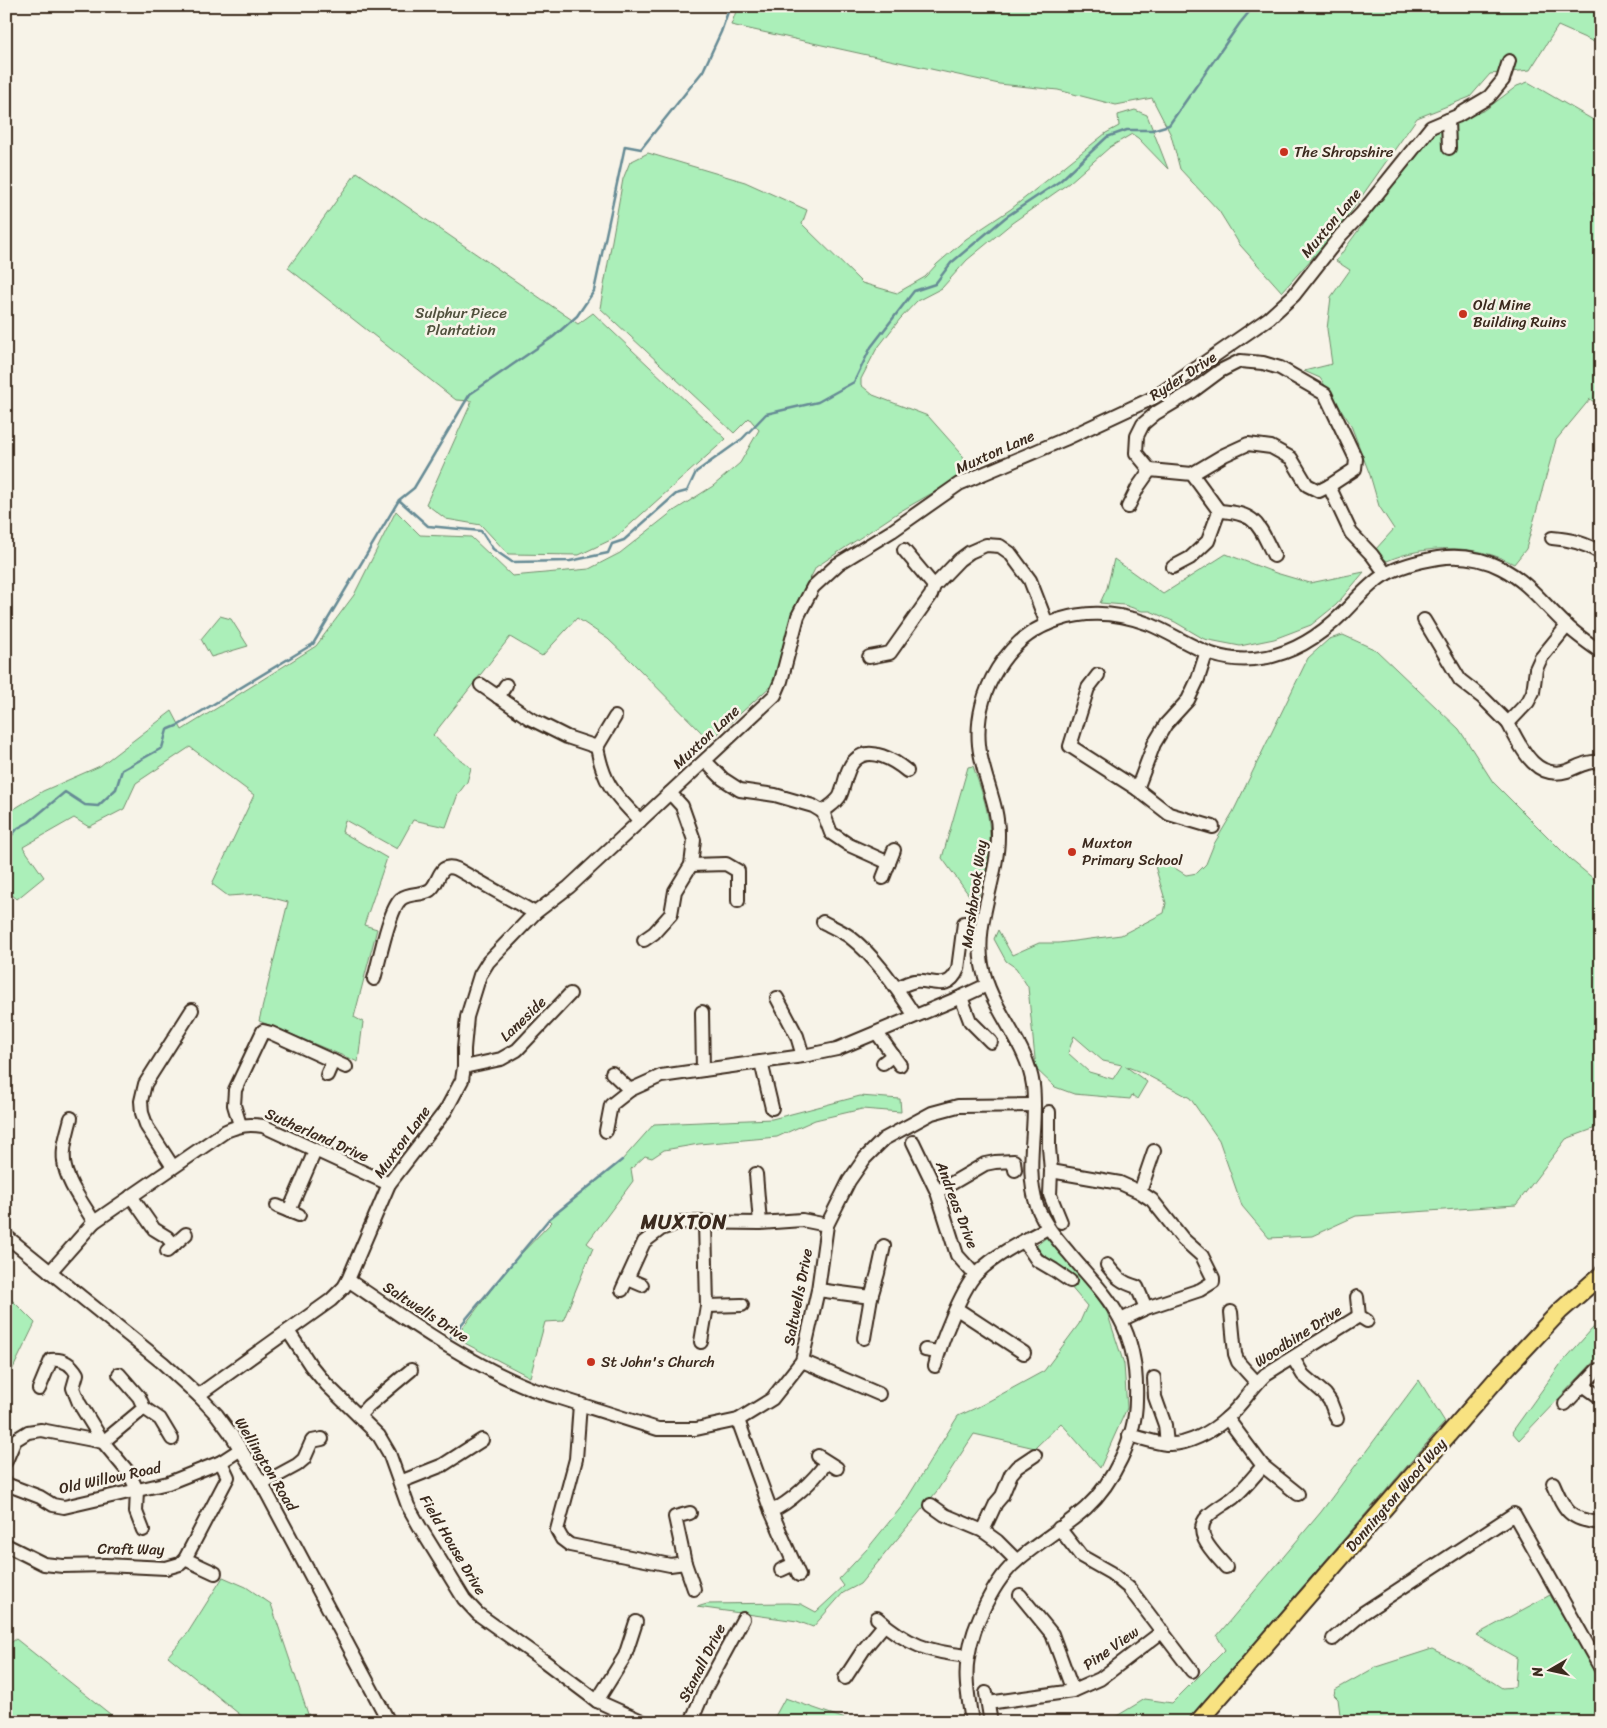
<svg xmlns="http://www.w3.org/2000/svg" width="1607" height="1728" viewBox="0 0 1607 1728" font-family="Sriracha,sans-serif">
<style>
.green{fill:#abefb9;stroke:#738c6c;fill-rule:evenodd}
.lines{fill:none;stroke-linecap:round;stroke-linejoin:round}
.stream{stroke:#668b95;stroke-width:2.5}
.minor-casing{stroke:#3b2a1e;stroke-width:16}
.major-casing{stroke:#3b2a1e;stroke-width:20}
.minor{stroke:#f7f3e8;stroke-width:12}
.major{stroke:#f8e281;stroke-width:16}
.poi-dot{fill:#c8321e;stroke:#f7f3e8;stroke-width:2}
.labels{text-anchor:middle;stroke-width:5;stroke-linejoin:round;paint-order:stroke}
.poi-label{font-size:15px;fill:#3b2a1e;stroke:#f7f3e8;text-anchor:start}
.street-label{font-size:15px;fill:#3b2a1e;stroke:#f7f3e8}
.park-label{font-size:15px;fill:#51513d;stroke:#f7f3e8}
.district-label{font-size:20px;font-weight:bold;letter-spacing:1px;fill:#3b2a1e;stroke:#f7f3e8}
</style>
<rect width="100%" height="100%" fill="#f7f3e8"/>
<filter id="ink" filterUnits="userSpaceOnUse"><feTurbulence type="fractalNoise" baseFrequency=".02" numOctaves="2"/><feDisplacementMap in="SourceGraphic" scale="10" xChannelSelector="R" yChannelSelector="G"/><feConvolveMatrix kernelMatrix="1 2 1 2 8 2 1 2 1" color-interpolation-filters="sRGB"/></filter>
<g filter="url(#ink)">
<g class="green">
<path d="M 738,6 L 1601,6 L 1601,45 L 1558,26 L 1530,70 L 1490,74 L 1470,97 L 1417,118 L 1340,227 L 1282,292 L 1240,245 L 1219,211 L 1180,169 L 1171,135 L 1152,98 L 1116,105 L 1058,90 L 999,84 L 731,25 Z"/>
<path d="M 1528,82 L 1595,121 L 1601,106 L 1601,184 L 1594,193 L 1601,235 L 1601,407 L 1590,399 L 1556,440 L 1526,549 L 1514,564 C 1476,544 1426,544 1387,561 L 1375,550 L 1394,529 L 1379,506 L 1370,475 L 1350,423 L 1320,378 L 1304,371 L 1332,364 L 1327,329 L 1331,297 L 1350,270 L 1336,261 L 1426,137 L 1457,121 L 1485,110 L 1517,86 Z"/>
<path d="M 1135,110 L 1147,115 L 1168,169 L 1138,138 L 1132,134 L 1110,147 L 1069,183 L 1012,223 L 967,260 L 942,288 L 917,301 L 900,319 L 876,350 L 861,379 L 861,385 L 873,395 L 928,416 L 960,452 L 971,471 L 899,512 L 816,567 L 797,604 L 773,684 L 710,741 L 631,661 L 608,639 L 577,618 L 542,656 L 510,637 L 433,735 L 452,753 L 471,768 L 467,782 L 458,794 L 446,827 L 413,820 L 397,849 L 345,820 L 342,832 L 387,858 L 364,925 L 377,929 L 354,1017 L 363,1022 L 358,1062 L 259,1021 L 288,902 L 258,894 L 228,896 L 212,884 L 254,795 L 190,747 L 136,783 L 124,809 L 89,827 L 74,818 L 23,847 L 44,877 L 17,899 L 6,890 L 6,814 L 43,791 L 100,766 L 172,711 L 182,730 L 316,646 L 354,595 L 396,511 L 420,535 L 471,537 L 512,576 L 589,569 L 620,553 L 672,512 L 713,486 L 740,463 L 759,430 L 749,418 L 734,433 L 600,308 L 623,179 L 630,162 L 648,153 L 745,182 L 807,210 L 802,224 L 862,283 L 897,293 L 925,277 L 937,264 L 966,239 L 1011,209 L 1106,133 L 1119,126 L 1118,115 Z"/>
<path d="M 357,172 L 578,324 L 593,313 L 726,439 L 615,538 L 579,555 L 508,554 L 481,525 L 446,519 L 426,504 L 472,401 L 456,400 L 288,268 Z"/>
<path d="M 1226,554 L 1276,573 L 1310,583 L 1364,572 L 1336,605 L 1311,625 L 1274,639 L 1240,646 L 1204,639 L 1175,622 L 1150,611 L 1142,611 L 1124,605 L 1100,603 L 1107,588 L 1114,559 L 1163,594 Z"/>
<path d="M 220,616 L 231,619 L 248,646 L 211,657 L 201,639 Z"/>
<path d="M 1343,635 L 1376,650 L 1459,729 L 1493,782 L 1571,860 L 1601,885 L 1601,1126 L 1566,1139 L 1516,1205 L 1356,1216 L 1312,1236 L 1269,1238 L 1242,1206 L 1219,1140 L 1190,1098 L 1143,1073 L 1125,1066 L 1147,1082 L 1137,1099 L 1132,1095 L 1130,1099 L 1074,1094 L 1055,1087 L 1036,1069 L 1028,987 L 1016,968 L 1006,961 L 994,939 L 998,930 L 1012,955 L 1039,943 L 1059,943 L 1121,935 L 1164,913 L 1166,903 L 1155,866 L 1165,862 L 1186,875 L 1197,873 L 1206,864 L 1214,844 L 1233,812 L 1308,658 L 1329,639 ZM 1074,1036 L 1103,1061 L 1122,1065 L 1113,1079 L 1089,1072 L 1068,1053 Z"/>
<path d="M 973,766 C 981,789 990,813 990,837 C 991,859 983,881 977,901 L 974,902 L 942,858 L 968,767 Z"/>
<path d="M 860,1096 L 900,1099 L 901,1112 L 862,1109 L 815,1120 L 777,1137 L 699,1144 L 664,1150 L 652,1158 L 645,1156 L 631,1169 L 633,1181 L 587,1243 L 593,1248 L 563,1321 L 545,1322 L 530,1377 L 455,1338 L 508,1267 L 552,1222 L 549,1219 L 622,1160 L 654,1124 L 772,1119 Z"/>
<path d="M 1048,1236 L 1076,1268 L 1107,1312 L 1124,1364 L 1127,1408 L 1100,1468 L 1061,1423 L 1035,1448 L 974,1434 L 937,1491 L 860,1584 L 843,1593 L 813,1627 L 797,1621 L 697,1607 L 707,1604 L 789,1603 L 801,1604 L 816,1612 L 844,1586 L 839,1579 L 868,1548 L 903,1505 L 958,1416 L 978,1407 L 1044,1371 L 1079,1324 L 1087,1306 L 1036,1246 Z"/>
<path d="M 6,1294 L 35,1323 L 6,1383 Z"/>
<path d="M 1601,1319 L 1601,1354 L 1519,1440 L 1512,1432 L 1560,1365 Z"/>
<path d="M 1419,1380 L 1445,1422 L 1186,1722 L 1107,1722 L 1145,1699 L 1172,1703 L 1225,1650 L 1217,1636 L 1321,1512 Z"/>
<path d="M 223,1577 L 246,1587 L 271,1604 L 309,1717 L 306,1722 L 249,1722 L 168,1656 L 187,1634 Z"/>
<path d="M 1550,1595 L 1601,1680 L 1601,1722 L 1341,1722 L 1338,1699 L 1334,1695 L 1335,1690 L 1376,1667 L 1432,1649 L 1471,1668 L 1502,1688 L 1515,1687 L 1517,1658 L 1476,1635 Z"/>
<path d="M 16,1639 L 120,1722 L 6,1722 L 6,1646 Z"/>
<path d="M 785,1698 L 854,1722 L 772,1722 Z"/>
</g>
<g class="lines">
<g class="stream">
<path d="M 399,500 L 414,488 L 470,394 L 553,337 L 577,316 L 594,291 L 625,146 L 641,149 L 703,71 L 721,32 L 730,6"/>
<path d="M 6,842 L 18,828 L 29,822 L 65,792 L 85,805 L 98,806 L 116,789 L 122,770 L 162,748 L 167,730 L 179,725 L 313,644 L 399,500 L 428,526 L 481,531 L 493,549 L 512,562 L 570,561 L 608,553 L 612,544 L 624,540 L 676,494 L 687,491 L 696,472 L 742,439 L 766,414 L 818,402 L 854,382 L 871,347 L 914,291 L 935,284 L 951,263 L 1006,217 L 1060,181 L 1107,137 L 1127,130 L 1152,130 L 1169,125 L 1240,23 L 1254,6"/>
<path d="M 451,1337 L 549,1219 L 622,1160"/>
</g>
<g class="minor-casing">
<g id="minor">
<path d="M 1448,120 L 1449,148"/>
<path d="M 1150,470 L 1136,453 L 1137,436 L 1143,424 L 1156,413 L 1193,391 L 1220,371 L 1240,361 L 1263,363 L 1280,368 L 1325,394 L 1356,459 L 1355,469 L 1329,486 L 1351,533 L 1372,555 L 1386,574"/>
<path d="M 1192,474 L 1224,455 L 1248,444 L 1271,447 L 1291,458 L 1307,485 L 1319,491 L 1329,486"/>
<path d="M 1128,507 L 1138,487 L 1150,470 L 1192,474 L 1219,511 L 1208,541 L 1190,558 L 1173,567"/>
<path d="M 1219,511 C 1258,513 1258,525 1274,556"/>
<path d="M 1552,538 C 1569,539 1587,544 1601,553"/>
<path d="M 904,550 L 934,586 L 959,560 L 970,552 L 986,545 L 1000,546 L 1010,553 L 1030,580 L 1047,624"/>
<path d="M 1424,620 L 1460,680 L 1483,698 L 1508,723"/>
<path d="M 1567,626 L 1541,658 L 1536,669 L 1533,692 L 1528,702 L 1508,723 C 1520,745 1534,781 1567,771 C 1578,767 1588,760 1601,762"/>
<path d="M 869,657 L 890,653 L 931,595 L 934,586"/>
<path d="M 1098,675 L 1088,688 L 1070,746 L 1137,789 L 1154,744 L 1166,724 L 1188,700 L 1198,679 L 1206,654"/>
<path d="M 481,685 L 529,718 L 567,737 L 597,747 L 615,717"/>
<path d="M 498,697 L 506,685"/>
<path d="M 597,747 C 604,786 615,794 640,821"/>
<path d="M 705,761 L 723,779 L 740,790 L 775,795 L 813,806 L 823,812 C 828,807 837,802 840,796 C 845,785 846,768 855,760 C 870,745 895,761 907,771"/>
<path d="M 1137,789 L 1169,814 L 1213,827"/>
<path d="M 823,812 L 831,833 L 849,845 L 889,863"/>
<path d="M 691,865 L 726,864 L 738,871 L 738,901"/>
<path d="M 883,878 L 894,850"/>
<path d="M 823,922 C 832,927 842,931 850,937 C 877,958 896,988 915,1016"/>
<path d="M 644,940 L 654,933 L 671,914 L 675,891 L 691,865 L 694,840 L 682,806 L 670,793"/>
<path d="M 374,979 C 379,962 389,909 401,899 C 410,892 421,896 430,890 C 440,883 438,861 457,869 L 535,913"/>
<path d="M 896,988 C 902,986 909,982 915,981 C 932,979 948,993 958,969 L 964,923"/>
<path d="M 961,997 L 987,985"/>
<path d="M 777,998 L 797,1036 L 803,1056"/>
<path d="M 702,1012 L 703,1070"/>
<path d="M 877,1033 L 900,1065"/>
<path d="M 761,1062 L 772,1108"/>
<path d="M 883,1063 L 893,1055"/>
<path d="M 464,1067 L 501,1059 L 517,1050 L 570,994"/>
<path d="M 612,1073 L 630,1090"/>
<path d="M 327,1075 L 333,1061"/>
<path d="M 1049,1112 L 1049,1147 L 1051,1171 L 1120,1183 L 1140,1192 L 1152,1200 L 1183,1239 L 1202,1256 L 1213,1278 L 1213,1282 L 1200,1290 L 1146,1308 L 1121,1320"/>
<path d="M 71,1118 C 68,1131 62,1147 64,1161 C 65,1180 84,1205 94,1222"/>
<path d="M 240,1125 L 234,1105 L 235,1090 L 263,1031 L 271,1033 L 346,1067"/>
<path d="M 606,1131 L 611,1105 L 630,1090 L 661,1076 L 803,1056 L 837,1049 L 961,997 L 970,1021 L 991,1042"/>
<path d="M 913,1142 L 937,1192 L 957,1255 L 975,1275"/>
<path d="M 173,1167 L 147,1127 L 142,1113 L 141,1101 L 145,1084 L 192,1010"/>
<path d="M 1051,1171 L 1050,1195 L 1061,1222"/>
<path d="M 937,1192 L 985,1164 L 995,1162 L 1014,1161 L 1015,1170"/>
<path d="M 1140,1192 L 1154,1151"/>
<path d="M 131,1196 L 154,1229 L 167,1237 L 174,1245"/>
<path d="M 277,1206 L 299,1215"/>
<path d="M 289,1211 L 315,1151"/>
<path d="M 760,1223 L 802,1220 L 827,1225"/>
<path d="M 6,1236 L 163,1363 L 199,1396 L 217,1415 L 231,1434 L 262,1484 L 389,1722"/>
<path d="M 1024,1241 L 1037,1260 L 1054,1270 L 1070,1281"/>
<path d="M 167,1251 L 186,1234"/>
<path d="M 1107,1265 C 1117,1278 1121,1282 1137,1287 L 1146,1308"/>
<path d="M 50,1272 L 94,1222 L 226,1131 C 240,1125 248,1124 263,1126 L 389,1184"/>
<path d="M 628,1279 L 642,1285"/>
<path d="M 348,1280 C 407,1320 465,1362 532,1389 L 658,1429 L 696,1429 L 738,1420 L 772,1399 L 802,1361 L 818,1290 L 827,1225 L 849,1181 L 865,1158 L 884,1139 L 932,1113 L 958,1106 L 1034,1105"/>
<path d="M 622,1290 L 644,1242 L 661,1229 L 681,1222 L 760,1223 L 756,1174"/>
<path d="M 818,1290 L 871,1297 L 864,1338"/>
<path d="M 871,1297 L 878,1273 L 884,1246"/>
<path d="M 1357,1297 L 1359,1316 L 1367,1321"/>
<path d="M 707,1306 L 742,1305"/>
<path d="M 957,1309 L 1024,1353"/>
<path d="M 1231,1312 L 1235,1354 L 1238,1362 L 1257,1383"/>
<path d="M 288,1331 L 311,1366 L 327,1385 L 379,1436 L 389,1453 L 408,1506 L 421,1529 L 464,1599 L 478,1614 L 544,1661 L 597,1701 L 644,1722"/>
<path d="M 701,1342 L 707,1306 L 705,1222"/>
<path d="M 925,1350 L 938,1352"/>
<path d="M 1293,1358 L 1303,1375 L 1325,1394 L 1330,1401 L 1337,1419"/>
<path d="M 802,1361 L 879,1394"/>
<path d="M 935,1366 C 940,1344 961,1291 976,1274 C 996,1254 1023,1241 1048,1228"/>
<path d="M 119,1374 L 139,1397 L 144,1408 L 160,1419 L 172,1439"/>
<path d="M 1154,1378 L 1155,1397 L 1165,1425 L 1167,1444"/>
<path d="M 1583,1385 L 1597,1370"/>
<path d="M 39,1389 L 51,1360 C 63,1358 72,1365 77,1374 L 73,1388 L 79,1403 L 103,1442 L 129,1473 L 137,1490 L 136,1512 L 143,1530"/>
<path d="M 199,1396 L 204,1391 L 331,1300 L 344,1287 L 348,1280 L 389,1184 L 446,1110 L 462,1080 L 464,1067 L 464,1049 L 467,1017 L 480,975 L 488,962 L 535,913 L 569,887 L 775,695 L 781,681 L 798,616 L 813,587 L 838,564 L 892,531 L 959,484 L 1065,439 L 1155,397 L 1269,318 L 1294,295 L 1341,235 L 1361,214 L 1431,127 L 1457,116 L 1489,97 L 1503,80 L 1509,61"/>
<path d="M 580,1404 L 576,1459 L 557,1530 L 562,1539 L 570,1545 L 670,1565 L 685,1563 L 675,1517 L 690,1513"/>
<path d="M 1565,1404 L 1583,1385 L 1601,1398"/>
<path d="M 359,1416 L 368,1406 L 411,1370"/>
<path d="M 1227,1418 L 1263,1466 L 1298,1494"/>
<path d="M 738,1420 L 771,1511"/>
<path d="M 1129,1435 C 1142,1438 1155,1443 1168,1444 C 1188,1445 1212,1432 1227,1418 C 1242,1405 1252,1387 1266,1374 L 1359,1316"/>
<path d="M 103,1442 L 144,1408"/>
<path d="M 818,1456 L 837,1468"/>
<path d="M 6,1461 L 15,1440 L 28,1432 L 41,1430 L 103,1442"/>
<path d="M 400,1482 L 443,1465 L 482,1440"/>
<path d="M 1553,1483 C 1565,1511 1569,1520 1601,1523"/>
<path d="M 6,1484 L 40,1497 L 53,1505 L 64,1507 L 168,1483 L 221,1462"/>
<path d="M 262,1484 L 297,1465 L 304,1459 L 312,1441 L 322,1439"/>
<path d="M 931,1505 L 945,1515 L 983,1531 L 996,1503 L 1002,1496 L 1011,1474 L 1017,1467 L 1035,1455"/>
<path d="M 1059,1528 L 1081,1556 L 1111,1573 L 1129,1588 L 1192,1671"/>
<path d="M 983,1531 L 997,1541 L 1016,1560"/>
<path d="M 6,1545 L 44,1564 L 63,1566 L 105,1565 L 166,1568 L 180,1564 L 185,1559 L 228,1477 L 221,1462 L 241,1449"/>
<path d="M 185,1559 L 215,1573"/>
<path d="M 685,1563 L 694,1589"/>
<path d="M 1226,1567 C 1215,1554 1191,1533 1208,1516 C 1215,1509 1225,1504 1233,1498 C 1244,1489 1253,1477 1263,1466"/>
<path d="M 781,1570 L 794,1564"/>
<path d="M 799,1575 L 771,1511 C 789,1504 815,1479 826,1463"/>
<path d="M 1020,1595 L 1052,1634 L 1073,1691"/>
<path d="M 877,1618 C 907,1645 929,1652 968,1656"/>
<path d="M 1333,1639 L 1363,1613 L 1514,1514 L 1601,1669"/>
<path d="M 845,1678 L 864,1649 L 884,1625"/>
<path d="M 986,1693 L 990,1717"/>
<path d="M 597,1701 L 625,1656 L 636,1622"/>
<path d="M 988,1703 L 1073,1691 L 1100,1679 L 1163,1631"/>
<path d="M 691,1722 L 704,1691 L 743,1619"/>
<path d="M 972,1722 C 969,1701 964,1678 968,1657 C 973,1625 994,1579 1019,1559 C 1040,1541 1065,1527 1086,1508 C 1113,1483 1136,1437 1136,1400 C 1137,1373 1133,1343 1120,1319 C 1107,1294 1086,1274 1068,1252 C 1056,1238 1044,1224 1037,1206 C 1024,1167 1038,1125 1033,1085 C 1027,1042 990,1009 982,965 C 974,922 998,879 998,836 C 999,804 982,776 979,745 C 974,692 1007,636 1058,620 C 1088,610 1120,613 1149,624 C 1187,640 1209,663 1254,659 C 1290,656 1318,638 1343,613 C 1356,600 1368,585 1384,575 C 1400,566 1420,561 1438,558 C 1459,555 1481,558 1501,568 C 1527,581 1543,603 1564,623 C 1575,634 1588,643 1601,652"/>
</g>
</g>
<g class="major-casing">
<path id="major" d="M 1198,1722 L 1501,1374 L 1560,1311 L 1601,1275"/>
</g>
<use href="#minor" class="minor"/>
<use href="#major" class="major"/>
</g>
</g>
<g class="poi-dot">
<circle cx="1284" cy="152" r="5"/>
<circle cx="1463" cy="314" r="5"/>
<circle cx="1072" cy="852" r="5"/>
<circle cx="591" cy="1362" r="5"/>
</g>
<g class="labels">
<g class="poi-label">
<text x="1294" y="157">The Shropshire</text>
<text x="1473" y="310">Old Mine<tspan x="1473" dy="17">Building Ruins</tspan></text>
<text x="1082" y="848">Muxton<tspan x="1082" dy="17">Primary School</tspan></text>
<text x="601" y="1367">St John's Church</text>
</g>
<g class="street-label">
<text transform="translate(1331 223) rotate(-50)" y="5">Muxton Lane</text>
<text transform="translate(1183 376) rotate(-33)" y="5">Ryder Drive</text>
<text transform="translate(995 452) rotate(-24)" y="5">Muxton Lane</text>
<text transform="translate(706 737) rotate(-43)" y="5">Muxton Lane</text>
<text transform="translate(974 894) rotate(-82)" y="5">Marshbrook Way</text>
<text transform="translate(523 1019) rotate(-44)" y="5">Laneside</text>
<text transform="translate(317 1135) rotate(24)" y="5">Sutherland Drive</text>
<text transform="translate(402 1142) rotate(-54)" y="5">Muxton Lane</text>
<text transform="translate(957 1205) rotate(69)" y="5">Andreas Drive</text>
<text transform="translate(798 1297) rotate(-79)" y="5">Saltwells Drive</text>
<text transform="translate(426 1312) rotate(33)" y="5">Saltwells Drive</text>
<text transform="translate(1298 1336) rotate(-33)" y="5">Woodbine Drive</text>
<text transform="translate(266 1464) rotate(59)" y="5">Wellington Road</text>
<text transform="translate(110 1478) rotate(-12)" y="5">Old Willow Road</text>
<text transform="translate(1396 1495) rotate(-49)" y="5">Donnington Wood Way</text>
<text transform="translate(453 1545) rotate(59)" y="5">Field House Drive</text>
<text transform="translate(131 1549) rotate(1)" y="5">Craft Way</text>
<text transform="translate(1111 1648) rotate(-35)" y="5">Pine View</text>
<text transform="translate(702 1663) rotate(-63)" y="5">Stanall Drive</text>
</g>
<g class="park-label">
<text x="461" y="318">Sulphur Piece<tspan x="461" dy="17">Plantation</tspan></text>
</g>
<g class="district-label">
<text x="684" y="1229">MUXTON</text>
</g>
</g>
<rect width="1607" height="1728" fill="none" stroke="#f7f3e8" stroke-width="25"/>
<rect x="12" y="12" width="1582" height="1703" fill="none" stroke="#3b2a1e" stroke-width="2" filter="url(#ink)"/>
<g transform="translate(1550 1670) rotate(261)" stroke="#f7f3e8" stroke-width="4" paint-order="stroke">
<path d="M0-4L9 19L0 12L-9 19Z" fill="#3b2a1e"/>
<text y="-8" font-size="14" font-weight="bold" text-anchor="middle" fill="#3b2a1e">N</text>
</g>
</svg>
